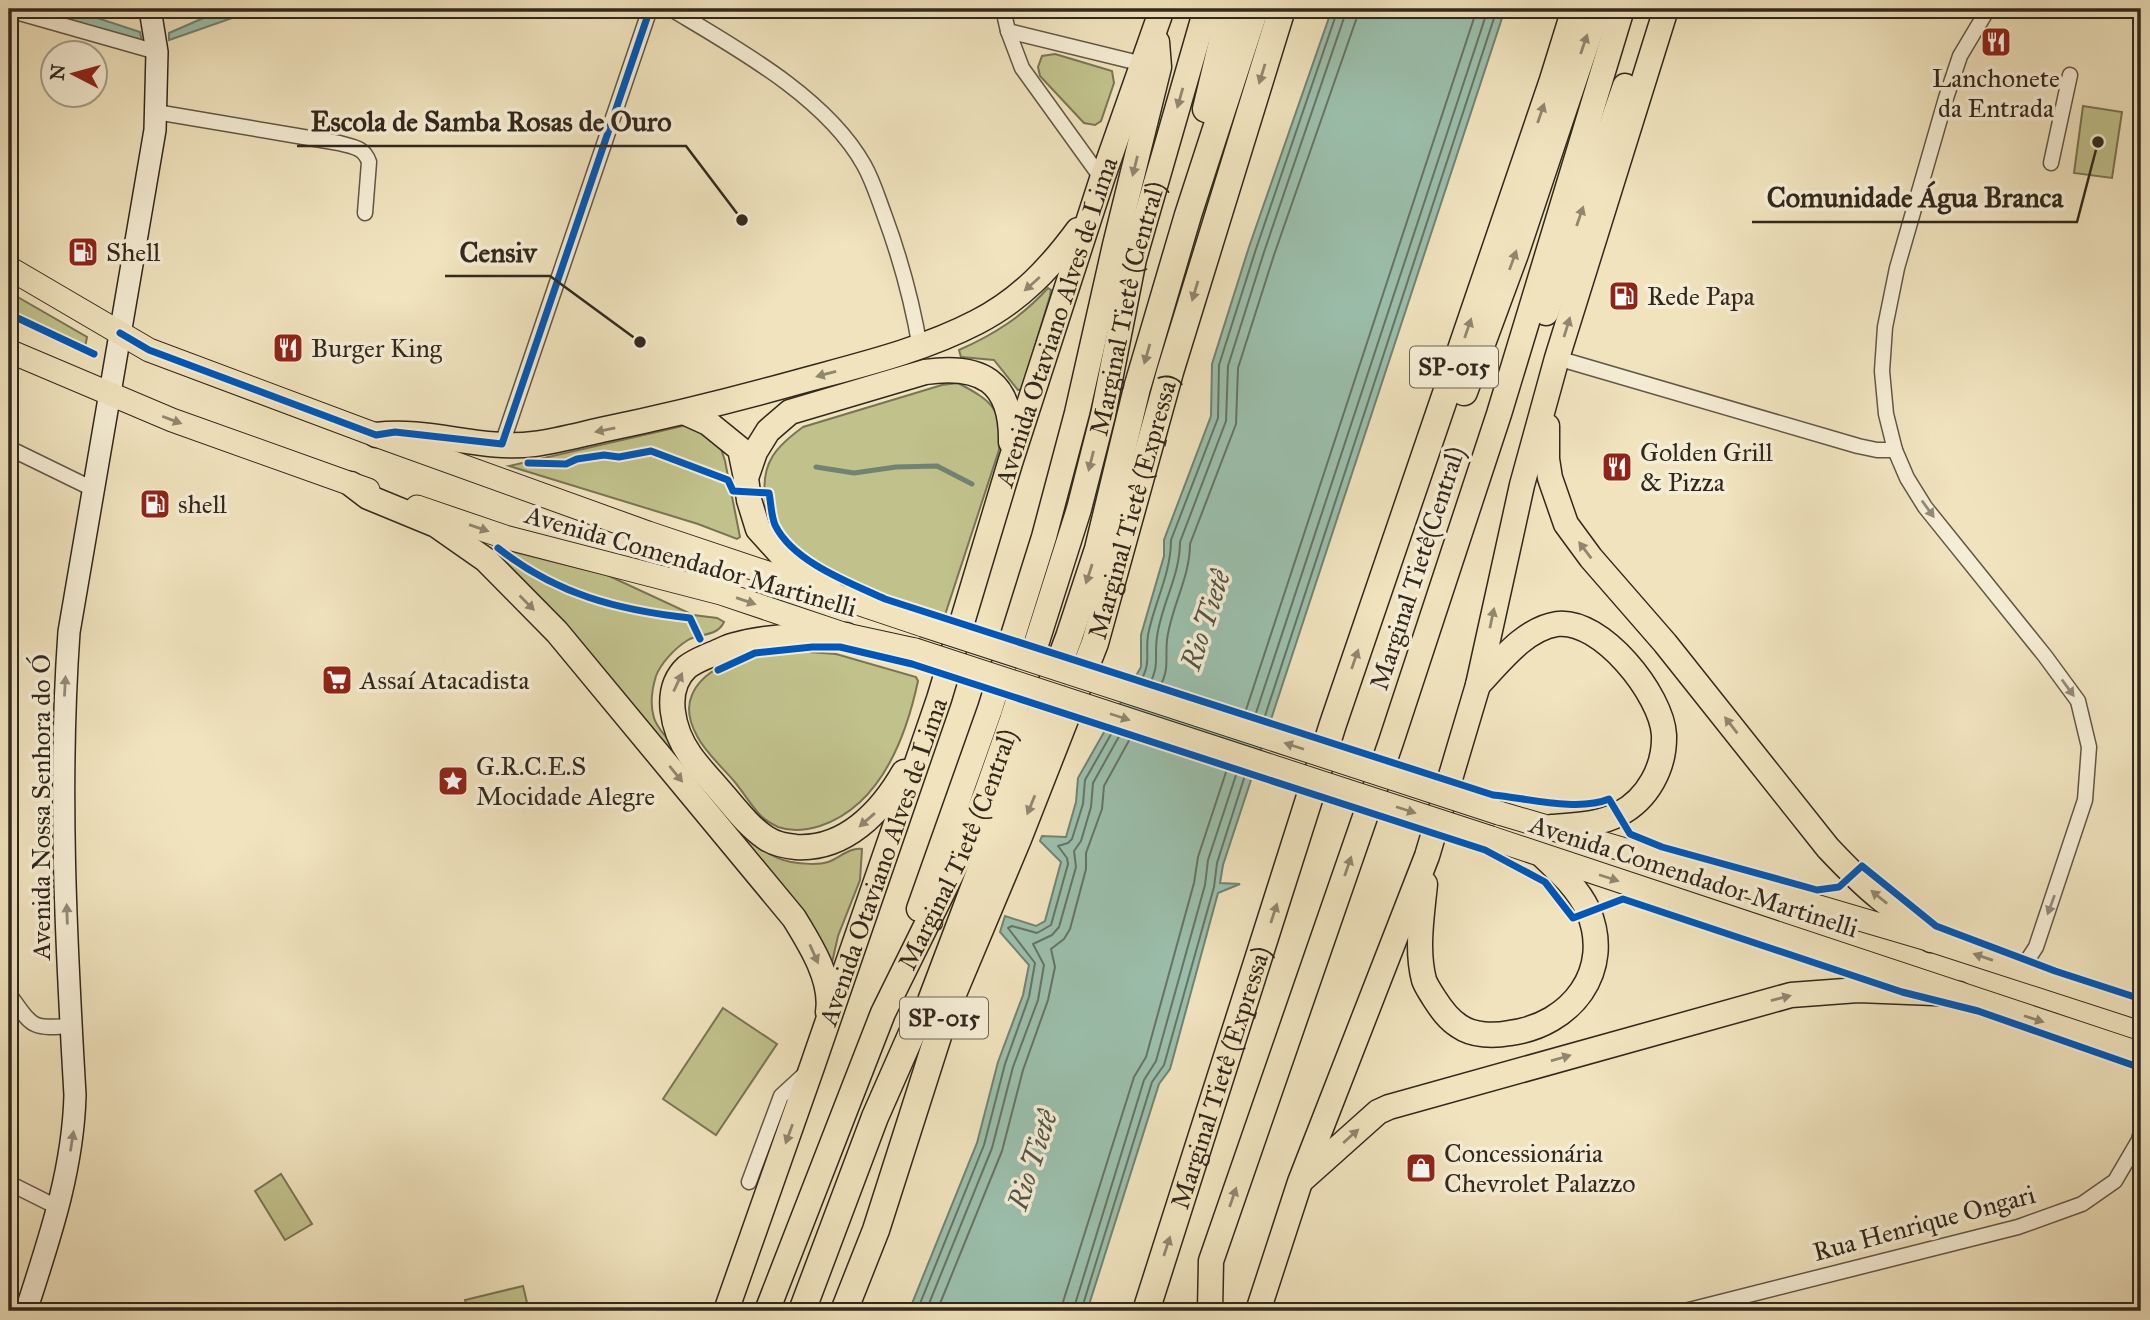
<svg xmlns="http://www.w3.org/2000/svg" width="2150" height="1320" viewBox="0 0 2150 1320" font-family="'IM FELL Great Primer',serif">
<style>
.green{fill:#c1c18c;stroke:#7a7454;stroke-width:2}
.water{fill:#9bbfac;stroke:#718373;stroke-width:2}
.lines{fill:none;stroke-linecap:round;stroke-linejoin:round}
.shore{stroke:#667464;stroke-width:2}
.stream{stroke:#718373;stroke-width:5}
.minor-casing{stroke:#625745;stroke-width:17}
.secondary-casing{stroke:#32281d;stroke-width:24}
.primary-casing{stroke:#32281d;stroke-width:25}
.trunk-casing{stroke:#32281d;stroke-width:27}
.motorway-casing{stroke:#32281d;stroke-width:29}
.minor{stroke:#f5edd5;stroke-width:14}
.secondary{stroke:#f5edd5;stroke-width:21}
.primary{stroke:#f0e3be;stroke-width:23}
.trunk{stroke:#f0e3be;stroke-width:24}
.motorway{stroke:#f0e3be;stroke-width:26}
.primary-bridge-casing{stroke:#32281d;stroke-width:25;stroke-linecap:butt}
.primary-bridge{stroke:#f0e3be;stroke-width:23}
.cycleway-casing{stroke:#f5edd5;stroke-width:11}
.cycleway{stroke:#0057b8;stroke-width:7}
.oneway{fill:#91866e}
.oneway2{fill:#948a79}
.labels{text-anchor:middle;stroke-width:7;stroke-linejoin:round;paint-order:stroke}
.shield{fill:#f5edd5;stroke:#6c6354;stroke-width:2}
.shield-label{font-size:24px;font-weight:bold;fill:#32281d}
.poi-label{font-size:26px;fill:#32281d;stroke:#f5edd5;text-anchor:start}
.street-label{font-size:26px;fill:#32281d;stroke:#f5edd5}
.water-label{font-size:28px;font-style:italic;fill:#525548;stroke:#f5edd5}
.leader{fill:none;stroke:#32281d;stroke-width:2.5}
.callout-dot{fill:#32281d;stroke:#f5edd5;stroke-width:2.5}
.callout-label{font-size:28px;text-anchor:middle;font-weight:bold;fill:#32281d;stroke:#f5edd5;stroke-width:7;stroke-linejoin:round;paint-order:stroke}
</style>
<rect width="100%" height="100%" fill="#f0e3be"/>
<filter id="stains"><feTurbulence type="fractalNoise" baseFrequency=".00286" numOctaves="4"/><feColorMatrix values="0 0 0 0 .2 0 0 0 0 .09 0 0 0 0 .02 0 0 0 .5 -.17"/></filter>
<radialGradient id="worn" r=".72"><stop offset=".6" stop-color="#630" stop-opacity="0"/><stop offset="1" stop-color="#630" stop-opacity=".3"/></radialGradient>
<g class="green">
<path d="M 1055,54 L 1112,71 L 1114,83 L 1101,121 L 1095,125 L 1084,123 L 1040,76 L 1038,67 L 1042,56 Z"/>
<path d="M 2083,106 L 2122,112 L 2112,178 L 2074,173 Z"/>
<path d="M 1048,288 L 1051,290 L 1050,296 L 1022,389 L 1018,390 L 994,360 L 961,357 L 959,350 C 993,335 1022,317 1048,288 Z"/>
<path d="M 9,292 L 87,337 L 84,353 L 9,316 Z"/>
<path d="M 958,383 C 994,402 1002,409 999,450 L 944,618 C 897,602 783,570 767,518 C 766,512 766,504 765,497 C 761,462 777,446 803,427 L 942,385 Z"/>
<path d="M 687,425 L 717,436 L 725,461 L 740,537 L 737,539 L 698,524 L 509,466 Z"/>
<path d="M 498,548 L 607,575 L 693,615 L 717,618 L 724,622 C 717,637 700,633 688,640 C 675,648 661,663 656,676 C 652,689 650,705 654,718 C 657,728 666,736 672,745 C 695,779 747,855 791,862 C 801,864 819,865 828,862 C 839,858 850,847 862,849 L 860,880 L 838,936 L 829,976 L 492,555 Z"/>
<path d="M 767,649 L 836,654 L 916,677 L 918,681 C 906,737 880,806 820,826 C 807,830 792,832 778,827 C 772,824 765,820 760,815 C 751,805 743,792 734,781 C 722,767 705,752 697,736 C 690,723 686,708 692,695 C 703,667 741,658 767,649 Z"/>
<path d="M 723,1008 L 777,1044 L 716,1135 L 663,1099 Z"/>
<path d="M 281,1174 L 312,1224 L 285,1240 L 255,1191 Z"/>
<path d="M 523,1286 L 529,1311 L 468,1311 L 465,1300 Z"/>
</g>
<g class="water">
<path d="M 26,9 L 70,9 L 140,32 L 142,42 Z"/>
<path d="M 235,9 L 258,9 L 169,40 L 169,33 L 208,16 Z"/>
<path d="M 1332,9 L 1505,9 L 1223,865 L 1220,883 L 1240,884 L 1218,893 L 1170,1069 L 1159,1084 L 1087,1311 L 909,1311 L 977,1143 L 998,1062 L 1023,995 L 1029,965 L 1000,932 L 1005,916 L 1036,926 L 1045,921 L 1061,862 L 1040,841 L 1042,836 L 1066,837 L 1076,802 L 1078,778 L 1141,667 L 1141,635 L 1164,556 L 1164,540 L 1211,416 L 1212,364 L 1249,247 Z"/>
</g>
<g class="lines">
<g class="shore">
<path d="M 1140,682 C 1152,662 1145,655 1148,635 C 1154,603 1171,574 1171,540 L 1218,418 L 1219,365 L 1256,249 L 1338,9"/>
<path d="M 1149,685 C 1160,666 1154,657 1157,637 C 1161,605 1180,576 1180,542 L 1226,421 L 1228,366 L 1264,252 L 1347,9"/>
<path d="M 1159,688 C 1170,669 1165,660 1167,640 C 1171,607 1190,578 1190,544 L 1236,424 L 1238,368 L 1274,255 L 1356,20 L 1357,9"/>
<path d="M 1244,716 L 1477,9"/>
<path d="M 1254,719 L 1488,9"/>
<path d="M 1263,722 L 1497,9"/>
<path d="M 917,1311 L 984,1145 L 1005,1064 L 1029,997 L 1035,963 L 1008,928 L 1012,926 L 1037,933 L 1051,925 L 1068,864 L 1067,858 L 1058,846 L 1068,843 L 1072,839 L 1083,804 L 1085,780 L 1114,729"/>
<path d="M 926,1311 L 992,1148 L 1013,1067 L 1038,1000 L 1044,965 L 1033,944 L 1052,935 L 1059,927 L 1076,867 L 1074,851 L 1081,841 L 1091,807 L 1093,783 L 1122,731"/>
<path d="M 937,1311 L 1002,1151 L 1023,1070 L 1048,1000 L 1055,967 L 1051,949 L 1064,939 L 1070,929 L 1086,869 L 1086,853 L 1102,809 L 1104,786 L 1132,735"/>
<path d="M 1062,1311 L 1063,1302 L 1134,1077 L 1146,1057 L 1194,883 L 1198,857 L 1228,766"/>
<path d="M 1073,1311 L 1144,1080 L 1156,1061 L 1205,885 L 1208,860 L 1238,769"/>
<path d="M 1081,1311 L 1152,1082 L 1164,1065 L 1214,887 L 1217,863 L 1246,772"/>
</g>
<path class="stream" d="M 816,467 L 854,473 L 896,467 L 937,466 L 972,484"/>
<g class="minor-casing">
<g id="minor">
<path d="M 671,9 C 736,48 826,97 864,165 C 873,181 878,198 884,214 C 901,260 912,300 920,348"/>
<path d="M 1003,9 L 1008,31 L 1022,68 L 1102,179"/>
<path d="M 1988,9 L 1960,56 L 1946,98 L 1897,268 L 1885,327 L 1882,371 L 1886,414 L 1895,450 L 1907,478 L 1925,507 L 2045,656 L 2078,701 L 2089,747 L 2085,800 L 2036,947 L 2021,970"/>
<path d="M 9,10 L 157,52"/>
<path d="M 1008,31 L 1143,64"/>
<path d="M 156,112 L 339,143 C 353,147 364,147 369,162 L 365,213"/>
<path d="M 2051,163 L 2070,75"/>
<path d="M 1557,358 L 1858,446 L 1877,450 L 1895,450"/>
<path d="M 502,444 L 650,9"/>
<path d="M 9,448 L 93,489"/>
<path d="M 9,994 C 33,1027 30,1029 71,1026"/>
<path d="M 749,1182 L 781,1096 L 806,1073"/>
<path d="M 9,1183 L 59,1208"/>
<path d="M 1685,1311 L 2018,1227 L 2082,1204 L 2115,1181 L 2139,1140 L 2141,1131"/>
</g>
</g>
<g class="secondary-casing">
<path id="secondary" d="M 26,1311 C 49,1240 73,1171 75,1095 C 66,941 58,786 69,632 L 155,130 L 157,52 L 150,9"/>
</g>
<g class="primary-casing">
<g id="primary">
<path d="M 9,268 L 149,350 L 376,435 L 648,533 L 923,625"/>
<path d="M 9,351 L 172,420 L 368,490"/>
<path d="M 417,507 L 505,537 L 721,593 L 846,635 L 915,650"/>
<path d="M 1499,813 L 1931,940 L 2141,1008"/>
<path d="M 1491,838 L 2141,1054"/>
</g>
</g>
<g class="trunk-casing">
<g id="trunk">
<path d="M 1546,313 L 1625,86"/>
<path d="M 686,413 L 708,423 L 740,449 L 746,478"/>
<path d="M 1547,426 L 1547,459 L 1550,478 L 1566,524 L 1591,558 L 1665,643 L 1828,848 C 1845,866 1861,883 1880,898 C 1897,912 1919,922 1931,940"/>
<path d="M 376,435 C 428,428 482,451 534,444 C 557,441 579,435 601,430 C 664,417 725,402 787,385 C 851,367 917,353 977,322 C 1020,300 1050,268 1078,230"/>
<path d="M 351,484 L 368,497 L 436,525 L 486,560 L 557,632 L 794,918 C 810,944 833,980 828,1012"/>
<path d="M 833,594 L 786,560 L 758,529 L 749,500 L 746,478 L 755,452 L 768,431 L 790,412 L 925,372 C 981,364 1012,381 1011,442"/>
<path d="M 846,635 C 809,636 771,635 735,645 C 726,647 719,652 710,655 C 701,659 695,661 687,667 C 662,690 673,731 690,755 C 699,768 711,780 721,792 C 735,808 748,826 766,838 C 775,844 785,846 796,847 C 845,850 881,812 904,772"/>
<path d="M 1478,685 C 1499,663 1524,629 1557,624 C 1601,618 1662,695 1664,735 C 1665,767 1648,799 1619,814 C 1599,825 1574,825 1552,827"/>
<path d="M 1425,884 C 1422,915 1416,949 1424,980 C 1426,986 1431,993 1434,998 C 1441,1009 1448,1019 1459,1026 C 1473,1036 1494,1036 1510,1033 C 1571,1025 1614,971 1588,910 C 1578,889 1561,873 1544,857"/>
<path d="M 919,909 L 990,709 L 1044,537 L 1077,413 L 1115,245 L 1159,67 L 1157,42"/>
<path d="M 1303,1179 L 1378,1112 L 1389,1107 L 1791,995 L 1858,990 L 1959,994"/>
<path id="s1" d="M 726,1311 L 812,1067 L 939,699 L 1010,463 L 1102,179 L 1162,9"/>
<path id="s2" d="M 767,1311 L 883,1013 L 956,865 L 986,794 L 1012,720 L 1079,509 L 1103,415 L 1134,259 L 1206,9"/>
<path d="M 1210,1311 L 1211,1261 L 1391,742 L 1499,414 L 1622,9"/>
<path d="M 1258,1311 L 1300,1182 L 1427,856 L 1478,685 L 1522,485 L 1557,358 L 1666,9"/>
</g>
</g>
<g class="motorway-casing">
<g id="motorway">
<path d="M 1206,109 L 1230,9"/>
<path d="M 1464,392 L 1515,254 L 1597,9"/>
<path d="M 931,1001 L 1069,637 L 1098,549 L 1137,388 L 1188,215 L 1255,9"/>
<path d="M 802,1311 L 875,1117 L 912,1033 L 927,1011"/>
<path id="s3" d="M 844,1311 L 876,1230 L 947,1008 L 1018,839 L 1095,643 L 1170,372 L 1282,9"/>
<path id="s4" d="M 1146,1311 L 1333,724 L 1552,83 L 1575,9"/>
</g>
</g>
<use href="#minor" class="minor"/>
<use href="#secondary" class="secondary"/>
<use href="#primary" class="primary"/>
<use href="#trunk" class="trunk"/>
<use href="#motorway" class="motorway"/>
<g class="primary-bridge-casing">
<g id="primary-bridge">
<path d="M 923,625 L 1499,813"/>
<path d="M 915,650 L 1491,838"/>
</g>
</g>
<use href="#primary-bridge" class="primary-bridge"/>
<g class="cycleway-casing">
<g id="cycleway">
<path d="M 9,314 L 94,354"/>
<path d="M 120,333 L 149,350 L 376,435 L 395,432 L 502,444 L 650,9"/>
<path d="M 528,463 L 566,464 L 577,459 L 604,455 L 619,457 L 651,451 L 728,480 L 733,491 L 769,493 C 771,503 771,515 775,525 C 793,562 850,583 885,599 L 1493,795 C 1526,798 1578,812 1609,799 L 1630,834 L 1662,847 L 1817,890 L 1839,887 L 1862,866 L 1936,926 L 2055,971 L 2141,999"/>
<path d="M 498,548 C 556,594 617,610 690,618 L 700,639"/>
<path d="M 718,670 L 755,653 L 812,647 L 840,647 L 912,664 L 1485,850 L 1545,882 L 1573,918 L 1623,899 L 1902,992 L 1978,1011 L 2141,1068"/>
</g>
</g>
<use href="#cycleway" class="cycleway"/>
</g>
<defs><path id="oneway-solid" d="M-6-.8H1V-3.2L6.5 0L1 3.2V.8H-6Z" transform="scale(1.75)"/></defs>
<g class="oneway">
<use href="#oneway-solid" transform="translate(1584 44) rotate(-71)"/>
<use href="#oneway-solid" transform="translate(1262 74) rotate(107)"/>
<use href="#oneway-solid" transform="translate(1180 98) rotate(106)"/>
<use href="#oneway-solid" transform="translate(1541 113) rotate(-71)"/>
<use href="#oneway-solid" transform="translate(1135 166) rotate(104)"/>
<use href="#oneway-solid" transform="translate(1580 216) rotate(-71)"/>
<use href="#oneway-solid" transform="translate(1513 260) rotate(-70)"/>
<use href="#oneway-solid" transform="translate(1032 284) rotate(138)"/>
<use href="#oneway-solid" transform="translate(1195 291) rotate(107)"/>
<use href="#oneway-solid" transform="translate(1567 327) rotate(-73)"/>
<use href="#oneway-solid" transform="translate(1468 328) rotate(-71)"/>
<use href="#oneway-solid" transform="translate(1147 354) rotate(106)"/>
<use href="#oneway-solid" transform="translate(826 374) rotate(165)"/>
<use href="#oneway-solid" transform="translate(172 420) rotate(21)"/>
<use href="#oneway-solid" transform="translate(605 430) rotate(168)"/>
<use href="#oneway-solid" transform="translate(1091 461) rotate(104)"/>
<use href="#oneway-solid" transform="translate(479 528) rotate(19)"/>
<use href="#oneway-solid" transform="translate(1585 550) rotate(-127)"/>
<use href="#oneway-solid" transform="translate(1089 574) rotate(108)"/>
<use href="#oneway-solid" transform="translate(746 601) rotate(19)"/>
<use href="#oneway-solid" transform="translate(527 603) rotate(45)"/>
<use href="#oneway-solid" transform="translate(1492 618) rotate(-78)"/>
<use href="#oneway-solid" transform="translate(1355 659) rotate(-71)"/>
<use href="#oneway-solid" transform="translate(678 682) rotate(-65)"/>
<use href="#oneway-solid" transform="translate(1120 717) rotate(18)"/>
<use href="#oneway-solid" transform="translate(1731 725) rotate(-128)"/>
<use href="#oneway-solid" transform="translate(1294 746) rotate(-162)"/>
<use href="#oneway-solid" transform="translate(676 774) rotate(51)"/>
<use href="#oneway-solid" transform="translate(1031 805) rotate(112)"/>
<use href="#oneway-solid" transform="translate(1406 810) rotate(18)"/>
<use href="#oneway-solid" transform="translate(867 820) rotate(139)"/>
<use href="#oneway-solid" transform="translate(1348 866) rotate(-71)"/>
<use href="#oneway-solid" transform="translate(1609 878) rotate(18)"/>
<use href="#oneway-solid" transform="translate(1879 897) rotate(-141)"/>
<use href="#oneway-solid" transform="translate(1274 913) rotate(-72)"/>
<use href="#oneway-solid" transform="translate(814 954) rotate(66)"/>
<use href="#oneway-solid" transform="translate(1983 957) rotate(-161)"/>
<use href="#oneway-solid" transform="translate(1781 998) rotate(-14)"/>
<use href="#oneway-solid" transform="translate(2034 1019) rotate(18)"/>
<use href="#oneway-solid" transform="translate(1561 1058) rotate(-16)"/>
<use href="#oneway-solid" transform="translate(789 1134) rotate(110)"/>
<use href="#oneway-solid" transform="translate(1351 1136) rotate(-42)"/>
<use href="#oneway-solid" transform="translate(1233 1197) rotate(-71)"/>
<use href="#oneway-solid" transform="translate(1167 1246) rotate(-72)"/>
</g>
<g class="oneway2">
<use href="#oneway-solid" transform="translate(1928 509) rotate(54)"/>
<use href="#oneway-solid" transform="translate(65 686) rotate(-87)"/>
<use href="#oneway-solid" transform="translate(2068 688) rotate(54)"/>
<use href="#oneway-solid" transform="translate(2051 905) rotate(110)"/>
<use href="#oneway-solid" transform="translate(67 914) rotate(-92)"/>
<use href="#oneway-solid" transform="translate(72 1141) rotate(-81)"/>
</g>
<defs>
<g id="restaurant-square" transform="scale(1.575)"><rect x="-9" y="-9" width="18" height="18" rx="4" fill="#8f2418" stroke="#f5edd5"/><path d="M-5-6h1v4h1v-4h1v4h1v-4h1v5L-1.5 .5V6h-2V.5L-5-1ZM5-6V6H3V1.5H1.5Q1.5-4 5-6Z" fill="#fff"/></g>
<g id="fuel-square" transform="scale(1.575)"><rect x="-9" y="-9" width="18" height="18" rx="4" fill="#8f2418" stroke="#f5edd5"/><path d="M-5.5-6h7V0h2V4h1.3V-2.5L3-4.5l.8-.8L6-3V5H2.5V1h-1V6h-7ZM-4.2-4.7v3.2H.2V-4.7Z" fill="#fff"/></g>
<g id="supermarket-square" transform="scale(1.575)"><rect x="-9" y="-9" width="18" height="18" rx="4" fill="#8f2418" stroke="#f5edd5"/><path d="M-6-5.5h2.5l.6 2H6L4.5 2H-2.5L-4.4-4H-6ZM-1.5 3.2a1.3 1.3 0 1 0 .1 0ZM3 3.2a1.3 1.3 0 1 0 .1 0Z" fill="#fff"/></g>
<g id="sight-square" transform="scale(1.575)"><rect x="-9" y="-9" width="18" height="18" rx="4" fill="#8f2418" stroke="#f5edd5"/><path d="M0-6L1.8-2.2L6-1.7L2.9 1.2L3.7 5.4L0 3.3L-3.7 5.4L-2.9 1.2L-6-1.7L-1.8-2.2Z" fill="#fff"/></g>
<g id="shop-square" transform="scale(1.575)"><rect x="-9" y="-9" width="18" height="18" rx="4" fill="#8f2418" stroke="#f5edd5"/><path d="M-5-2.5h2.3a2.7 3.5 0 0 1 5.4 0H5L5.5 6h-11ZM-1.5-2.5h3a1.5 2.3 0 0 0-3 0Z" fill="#fff"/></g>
</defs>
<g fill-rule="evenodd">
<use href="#restaurant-square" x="1996" y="42"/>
<use href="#fuel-square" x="83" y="252"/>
<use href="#fuel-square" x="1624" y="296"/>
<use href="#restaurant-square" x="288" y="348"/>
<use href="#restaurant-square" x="1617" y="467"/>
<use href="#fuel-square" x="155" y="504"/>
<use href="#supermarket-square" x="337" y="680"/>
<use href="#sight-square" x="453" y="781"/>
<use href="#shop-square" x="1421" y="1168"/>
</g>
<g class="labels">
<g class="shield">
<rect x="1410" y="346.5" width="88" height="41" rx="5"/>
<rect x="900" y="997.5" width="88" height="41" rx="5"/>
</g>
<g class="shield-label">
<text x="1454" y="375">SP-015</text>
<text x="944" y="1026">SP-015</text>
</g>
<g class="poi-label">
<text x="1996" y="87" text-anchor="middle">Lanchonete<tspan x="1996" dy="30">da Entrada</tspan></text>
<text x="106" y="261">Shell</text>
<text x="1647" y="305">Rede Papa</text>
<text x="311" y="357">Burger King</text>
<text x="1640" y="461">Golden Grill<tspan x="1640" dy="30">&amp; Pizza</tspan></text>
<text x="178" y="513">shell</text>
<text x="360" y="689">Assaí Atacadista</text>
<text x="476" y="775">G.R.C.E.S<tspan x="476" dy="30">Mocidade Alegre</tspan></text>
<text x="1444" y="1162">Concessionária<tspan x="1444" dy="30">Chevrolet Palazzo</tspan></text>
</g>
<g class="street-label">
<text dy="9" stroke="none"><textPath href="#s2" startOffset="1068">Marginal Tietê (Central)</textPath></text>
<text dy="9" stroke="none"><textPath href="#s1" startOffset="1043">Avenida Otaviano Alves de Lima</textPath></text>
<text dy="9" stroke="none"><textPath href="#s3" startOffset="856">Marginal Tietê (Expressa)</textPath></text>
<text transform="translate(691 561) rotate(16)" y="9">Avenida Comendador Martinelli</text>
<text transform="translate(1417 568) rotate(-72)" y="9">Marginal Tietê(Central)</text>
<text transform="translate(41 807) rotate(-90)" y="9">Avenida Nossa Senhora do Ó</text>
<text dy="9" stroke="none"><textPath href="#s2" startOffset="500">Marginal Tietê (Central)</textPath></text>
<text dy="9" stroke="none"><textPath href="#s1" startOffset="476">Avenida Otaviano Alves de Lima</textPath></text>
<text transform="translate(1694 876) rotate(18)" y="9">Avenida Comendador Martinelli</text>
<text dy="9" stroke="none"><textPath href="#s4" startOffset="245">Marginal Tietê (Expressa)</textPath></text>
<text transform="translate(1924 1223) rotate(-15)" y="9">Rua Henrique Ongari</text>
</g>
<g class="water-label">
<text transform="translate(1205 620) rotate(-72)" y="10">Rio Tietê</text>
<text transform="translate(1032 1160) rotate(-72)" y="10">Rio Tietê</text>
</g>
</g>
<path class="leader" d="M742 220L686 146H297M2098 142L2077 222H1752M640 342L550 276H445"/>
<g class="callout-dot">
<circle cx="742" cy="220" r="7"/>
<circle cx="2098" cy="142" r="7"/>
<circle cx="640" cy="342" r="7"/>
</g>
<g class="callout-label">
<text x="491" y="131">Escola de Samba Rosas de Ouro</text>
<text x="1915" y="207">Comunidade Água Branca</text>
<text x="498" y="262">Censiv</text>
</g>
<rect width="2150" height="1320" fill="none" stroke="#f0e3be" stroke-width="35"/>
<rect x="10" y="10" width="2129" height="1299" fill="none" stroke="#32281d" stroke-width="3.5"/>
<rect x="18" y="18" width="2115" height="1285" fill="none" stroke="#32281d" stroke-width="2"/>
<g transform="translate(74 74) rotate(276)"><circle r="33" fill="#f5edd5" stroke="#a79e8b" stroke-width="2"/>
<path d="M0-5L12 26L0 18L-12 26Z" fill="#8f2418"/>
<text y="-10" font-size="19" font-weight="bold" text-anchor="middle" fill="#32281d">N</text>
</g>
<rect width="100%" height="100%" filter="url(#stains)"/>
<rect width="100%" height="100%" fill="url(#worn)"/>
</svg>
